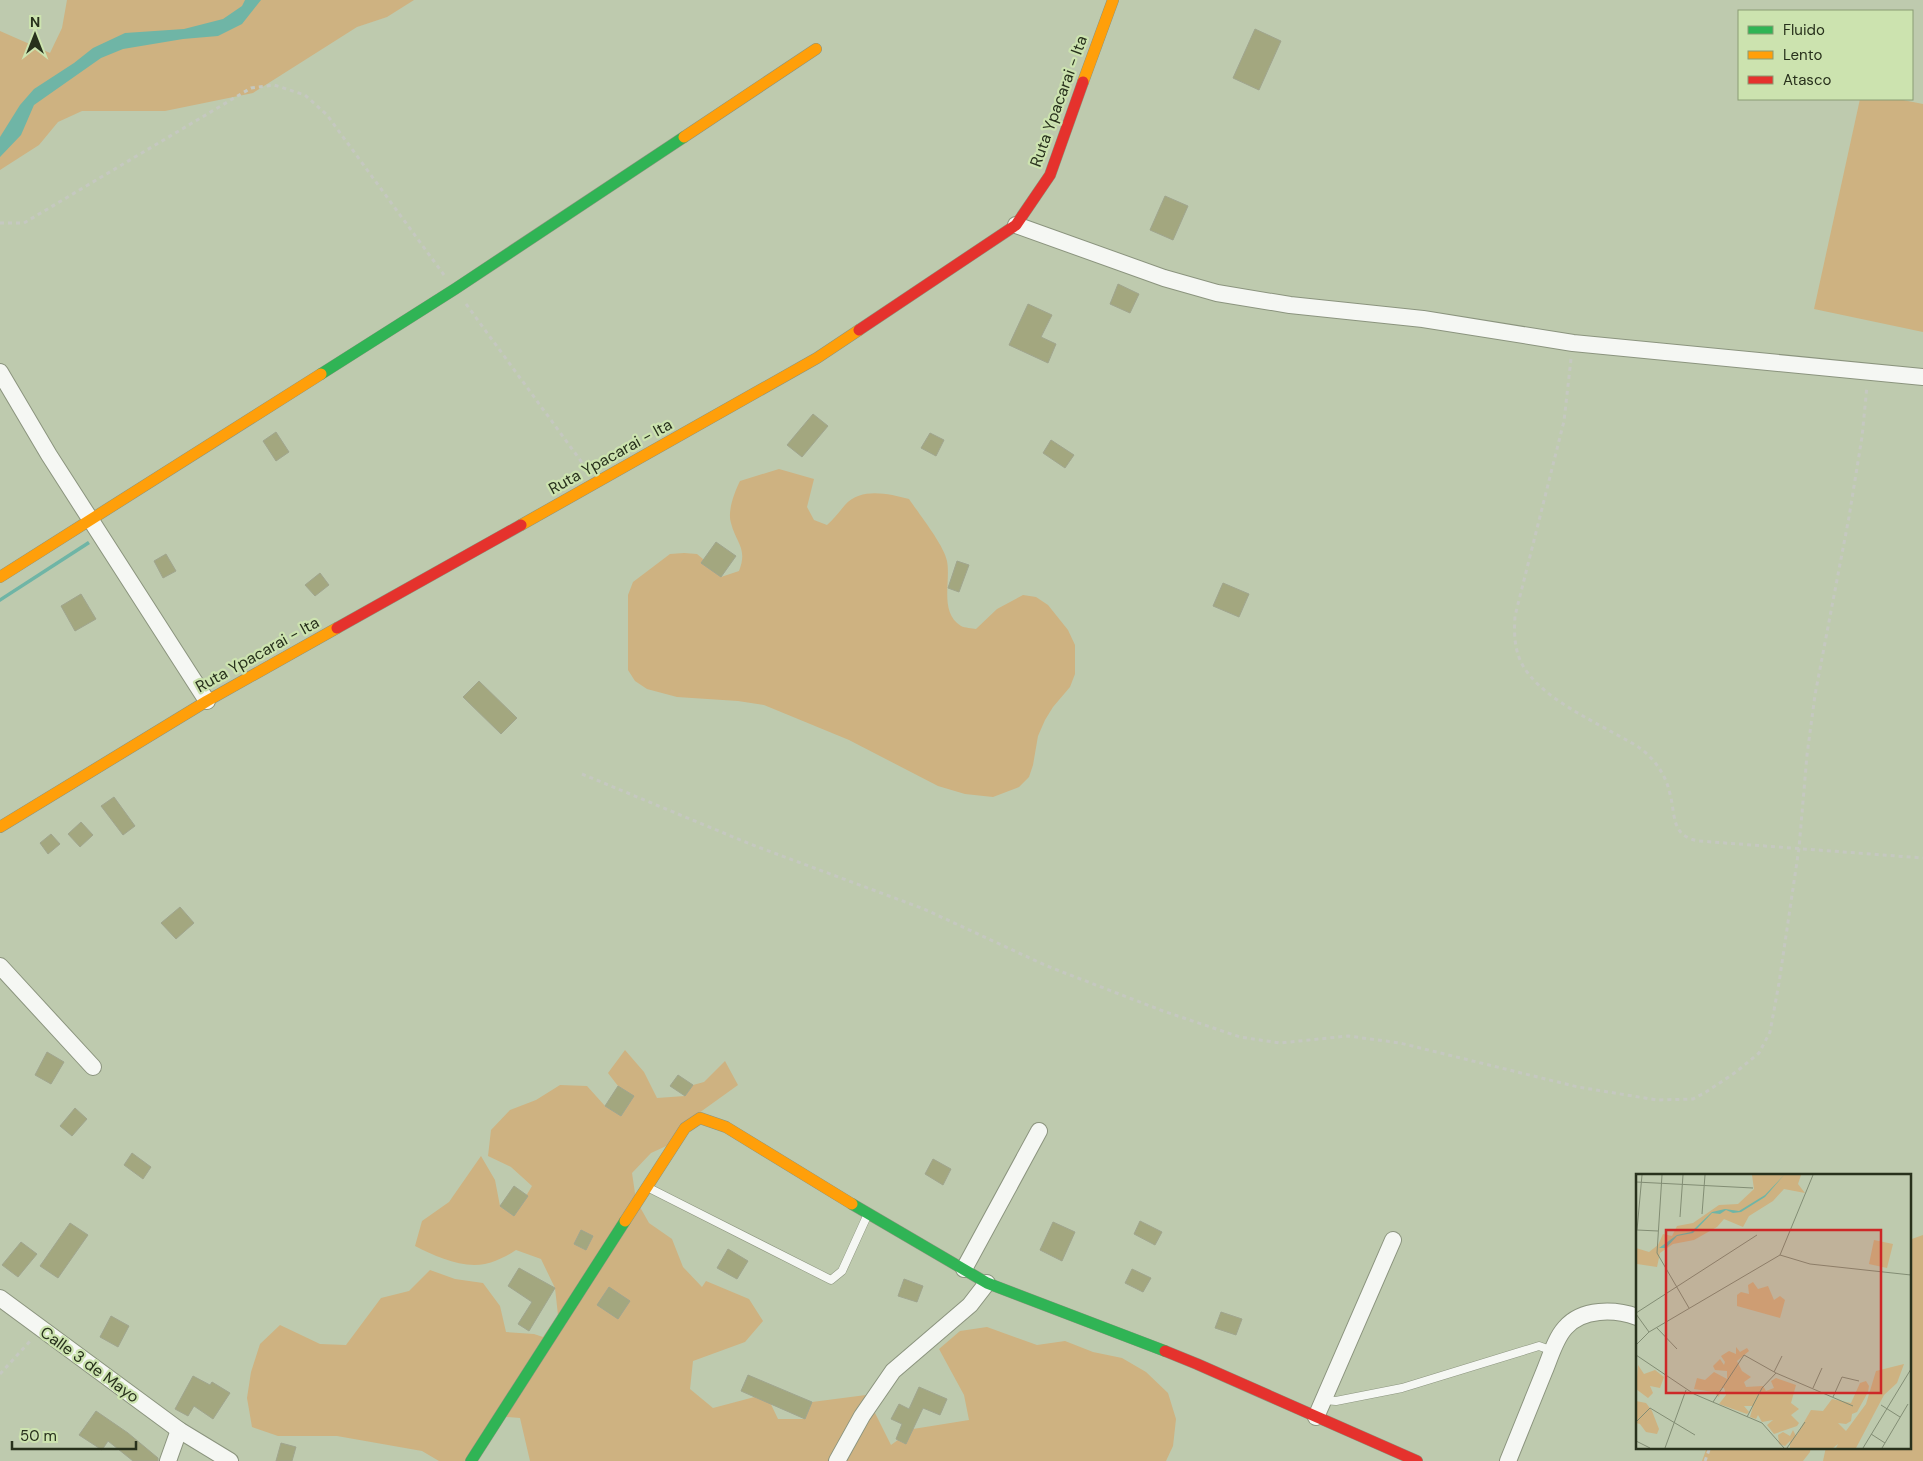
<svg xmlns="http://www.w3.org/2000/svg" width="1923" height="1461" viewBox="0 0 1923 1461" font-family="'DM Sans',sans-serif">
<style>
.green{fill:#ceb281}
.water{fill:#6fb5a6}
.building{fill:#a3a77f;stroke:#a0a58e}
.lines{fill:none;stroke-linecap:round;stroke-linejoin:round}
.lane-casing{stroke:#8b947e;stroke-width:9}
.street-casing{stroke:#8b947e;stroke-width:18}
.fast-casing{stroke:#8b947e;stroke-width:12}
.slow-casing{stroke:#8b947e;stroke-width:12}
.jam-casing{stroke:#8b947e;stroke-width:12}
.path{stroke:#c5c8c0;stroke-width:3;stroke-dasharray:4 4;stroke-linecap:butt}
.lane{stroke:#f5f7f3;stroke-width:8}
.street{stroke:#f5f7f3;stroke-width:16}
.fast{stroke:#30b455;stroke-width:11}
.slow{stroke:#ff9f0a;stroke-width:11}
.jam{stroke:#e5322d;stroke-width:11}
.labels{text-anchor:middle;stroke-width:4.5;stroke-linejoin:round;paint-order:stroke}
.street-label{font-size:16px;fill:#28311c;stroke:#cce3af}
.inset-road{fill:none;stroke:#828d74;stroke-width:1}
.view{fill:#cd2827;fill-opacity:0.15;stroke:#cd2827;stroke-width:2.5}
.inset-edge{fill:none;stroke:#28311c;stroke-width:2.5}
</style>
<rect width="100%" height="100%" fill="#becaae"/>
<g class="green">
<path d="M 67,0 L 414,0 L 387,17 L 357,27 L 253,93 L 165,111 L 82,111 L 58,122 L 39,145 L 0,170 L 0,31 L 50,53 L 62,28 Z"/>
<path d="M 1860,99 L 1898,99 L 1923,104 L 1923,332 L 1814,309 Z"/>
<path d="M 779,469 L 814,479 L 807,507 L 814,520 L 827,525 C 834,519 839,512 845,505 C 862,487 888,494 909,499 C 919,514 944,545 947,561 C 951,582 939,612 961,626 C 965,628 972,628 976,629 L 997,609 L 1023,595 L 1036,597 L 1048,605 L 1068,630 L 1075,645 L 1075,674 L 1070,687 L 1053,707 L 1045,720 L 1038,736 L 1033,765 L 1029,777 L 1019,787 L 993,797 L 965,794 L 938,786 L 849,740 L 764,705 L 738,701 L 677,697 L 647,689 L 635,681 L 628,670 L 628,595 L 633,582 L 670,554 L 684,553 L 697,554 L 710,565 L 721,577 L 739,571 C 748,548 736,543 731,523 C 727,511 735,491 740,481 Z"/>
<path d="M 625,1050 L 644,1072 L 657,1098 L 685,1096 L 693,1085 L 704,1082 L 725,1061 L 738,1085 L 692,1118 L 677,1141 L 651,1153 L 632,1173 L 636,1200 L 649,1223 L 672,1239 L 683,1267 L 702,1287 L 706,1281 L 749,1299 L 763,1321 L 745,1342 L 693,1361 L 690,1389 L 713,1408 L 766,1394 L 778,1419 L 805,1419 L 812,1402 L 866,1395 L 891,1445 L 913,1429 L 969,1420 L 964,1395 L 939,1349 L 960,1331 L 987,1327 L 1037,1345 L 1065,1341 L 1093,1352 L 1122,1358 L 1146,1372 L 1168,1393 L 1176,1419 L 1173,1446 L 1166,1461 L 530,1461 L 520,1418 L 494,1416 L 478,1461 L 439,1461 L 422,1451 L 337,1436 L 278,1436 L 252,1427 L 247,1398 L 251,1372 L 260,1344 L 280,1325 L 320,1344 L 346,1345 L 381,1298 L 409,1291 L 430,1270 L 455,1279 L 483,1283 L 500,1306 L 506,1332 L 534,1334 L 543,1337 L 558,1315 L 555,1288 L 541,1259 L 516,1250 C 510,1254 503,1258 495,1261 C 469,1272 439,1258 415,1246 L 422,1221 L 449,1202 L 481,1156 L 495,1180 L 500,1206 L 514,1216 L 532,1186 L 511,1167 L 488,1156 L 491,1130 L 510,1110 L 536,1100 L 560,1085 L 587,1086 L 605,1106 L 621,1116 L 633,1096 L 618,1086 L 608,1073 Z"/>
<path d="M 1923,1235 L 1923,1461 L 1823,1461 L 1826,1447 L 1909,1447 L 1909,1240 Z"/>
<path d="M 1707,1447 L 1811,1447 L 1810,1452 L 1803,1461 L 1702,1461 Z"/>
</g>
<g class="water">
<path d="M 245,0 L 261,0 L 242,24 L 218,36 L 183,39 L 123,49 L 101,58 L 34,105 L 21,135 L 0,157 L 0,137 L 20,105 L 34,89 L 74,63 L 93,48 L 125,33 L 184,29 L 223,19 L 242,6 Z"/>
<path d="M 88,541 L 90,544 L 0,602 L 0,598 Z"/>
</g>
<g class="building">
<path d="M 1255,29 L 1281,41 L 1259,90 L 1233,78 Z"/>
<path d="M 1165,196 L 1188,206 L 1173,240 L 1150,230 Z"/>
<path d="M 1118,284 L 1139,294 L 1130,313 L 1110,304 Z"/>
<path d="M 1028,304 L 1052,315 L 1041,337 L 1056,344 L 1048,363 L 1009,345 Z"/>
<path d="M 813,414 L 828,426 L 802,457 L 787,445 Z"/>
<path d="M 276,432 L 289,452 L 276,461 L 263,441 Z"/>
<path d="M 930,433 L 944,440 L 936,456 L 921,448 Z"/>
<path d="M 1051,440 L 1074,455 L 1065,468 L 1043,453 Z"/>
<path d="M 716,542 L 736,556 L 721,577 L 701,563 Z"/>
<path d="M 166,554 L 176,571 L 163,578 L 154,561 Z"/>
<path d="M 957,561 L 969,565 L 959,592 L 948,588 Z"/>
<path d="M 320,573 L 329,585 L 315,596 L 305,585 Z"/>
<path d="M 1223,583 L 1249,594 L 1239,617 L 1213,606 Z"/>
<path d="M 81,594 L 96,619 L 75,631 L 61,606 Z"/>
<path d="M 479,681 L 517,718 L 501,734 L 463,697 Z"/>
<path d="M 114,797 L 135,826 L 123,835 L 101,806 Z"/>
<path d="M 81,822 L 93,835 L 80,847 L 68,834 Z"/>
<path d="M 51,834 L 60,844 L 48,854 L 40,843 Z"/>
<path d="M 180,907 L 194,923 L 176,939 L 161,923 Z"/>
<path d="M 47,1052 L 64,1062 L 51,1084 L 35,1075 Z"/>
<path d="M 678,1075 L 693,1085 L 685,1096 L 670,1086 Z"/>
<path d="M 618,1086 L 634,1096 L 621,1116 L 605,1106 Z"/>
<path d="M 75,1108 L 87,1119 L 72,1136 L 60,1126 Z"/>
<path d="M 132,1153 L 151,1167 L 143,1179 L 124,1165 Z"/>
<path d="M 933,1159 L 951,1169 L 943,1185 L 925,1174 Z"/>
<path d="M 514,1186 L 528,1196 L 514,1216 L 500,1206 Z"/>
<path d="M 1140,1221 L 1162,1232 L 1155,1245 L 1134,1234 Z"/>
<path d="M 1053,1222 L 1075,1232 L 1062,1261 L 1040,1250 Z"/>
<path d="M 70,1223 L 88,1235 L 58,1278 L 40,1266 Z"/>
<path d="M 581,1230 L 593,1236 L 586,1250 L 574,1244 Z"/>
<path d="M 21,1242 L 37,1254 L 18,1277 L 2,1265 Z"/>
<path d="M 728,1249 L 748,1261 L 737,1279 L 717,1268 Z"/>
<path d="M 519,1268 L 555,1288 L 529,1331 L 518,1324 L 532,1302 L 508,1286 Z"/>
<path d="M 1132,1269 L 1151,1278 L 1143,1292 L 1125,1283 Z"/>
<path d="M 904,1279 L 923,1286 L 917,1302 L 898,1296 Z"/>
<path d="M 609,1287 L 630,1301 L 618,1319 L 597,1305 Z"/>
<path d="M 1221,1312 L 1242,1319 L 1236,1335 L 1215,1328 Z"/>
<path d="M 111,1316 L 129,1326 L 118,1347 L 100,1337 Z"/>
<path d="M 748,1375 L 812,1402 L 805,1419 L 741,1391 Z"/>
<path d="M 193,1376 L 210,1385 L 212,1382 L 230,1393 L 213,1419 L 194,1406 L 188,1416 L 175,1409 Z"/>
<path d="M 919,1387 L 947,1399 L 940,1415 L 923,1408 L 906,1444 L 896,1439 L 902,1424 L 891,1419 L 899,1404 L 909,1409 Z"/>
<path d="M 96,1411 L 128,1433 L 158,1458 L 158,1461 L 133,1461 L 108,1441 L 102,1450 L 79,1435 Z"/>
<path d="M 281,1443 L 296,1447 L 292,1461 L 276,1461 Z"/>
</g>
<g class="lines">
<g class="lane-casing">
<g id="lane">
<path d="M 649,1188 L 831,1280 L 842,1271 L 867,1216"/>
<path d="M 1324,1400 L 1336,1401 L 1402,1388 L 1539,1346 L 1553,1351"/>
</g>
</g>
<g class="street-casing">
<g id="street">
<path d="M 1016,225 L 1164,278 L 1217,293 L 1290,305 L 1423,319 L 1573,343 L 1923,377"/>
<path d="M 0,372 L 49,455 L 207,701"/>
<path d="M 0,966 L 93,1067"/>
<path d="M 964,1269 L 1039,1131"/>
<path d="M 0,1298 L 179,1430 L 230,1461"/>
<path d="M 1316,1417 L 1393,1240"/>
<path d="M 168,1461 L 179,1430"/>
<path d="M 837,1461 L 862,1416 L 893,1371 L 970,1305 L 987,1283"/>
<path d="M 1508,1461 C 1520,1431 1532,1402 1544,1372 C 1550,1358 1555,1339 1565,1328 C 1582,1308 1615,1309 1637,1317"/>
</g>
</g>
<g class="fast-casing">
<g id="fast">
<path d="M 321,374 L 455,289 L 684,137"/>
<path d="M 852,1204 L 987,1283 L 1165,1351"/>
<path d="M 471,1461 L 625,1221"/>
</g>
</g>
<g class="slow-casing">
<g id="slow">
<path d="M 1083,82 L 1113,0"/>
<path d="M 684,137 L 816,49"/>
<path d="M 521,525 L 817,358 L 859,330"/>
<path d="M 0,577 L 321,374"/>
<path d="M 0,827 L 207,701 L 337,628"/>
<path d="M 625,1221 L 685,1128 L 700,1118 L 726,1127 L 852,1204"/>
</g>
</g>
<g class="jam-casing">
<g id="jam">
<path d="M 859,330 L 1016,225 L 1050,175 L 1083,82"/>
<path d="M 337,628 L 521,525"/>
<path d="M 1165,1351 L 1197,1364 L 1417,1461"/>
</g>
</g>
<g class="path">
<path d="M 0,223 L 24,223 L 251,88 L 274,85 L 305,95 L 327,115 L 444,275"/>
<path d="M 466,304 L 586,468"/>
<path d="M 1571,359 L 1564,421 L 1515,616 C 1514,632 1514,649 1522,664 C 1538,694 1583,716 1612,732 C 1626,740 1640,746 1650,757 C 1660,767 1667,780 1670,794 C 1676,815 1670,836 1699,841 L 1923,858"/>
<path d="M 582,774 L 750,844 L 924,909 L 1047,966 L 1163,1011 L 1240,1037 L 1280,1043 L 1348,1036 L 1400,1043 L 1578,1087 L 1657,1100 L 1693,1099 L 1706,1092 L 1736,1072 L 1759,1053 L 1770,1032 L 1779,983 L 1799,848 L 1807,755 L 1815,695 L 1849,517 L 1862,437 L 1867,386"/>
<path d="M 0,1374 L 31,1340"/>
<path d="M 1705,1461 L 1710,1447"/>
</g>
<use href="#lane" class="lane"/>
<use href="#street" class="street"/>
<use href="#fast" class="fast"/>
<use href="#slow" class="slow"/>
<use href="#jam" class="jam"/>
</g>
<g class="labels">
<g class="street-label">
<text transform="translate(1058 101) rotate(-70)" y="6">Ruta Ypacarai - Ita</text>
<text transform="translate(610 456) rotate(-29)" y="6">Ruta Ypacarai - Ita</text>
<text transform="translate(257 654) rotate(-29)" y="6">Ruta Ypacarai - Ita</text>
<text transform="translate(90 1364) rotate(36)" y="6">Calle 3 de Mayo</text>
</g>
</g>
<g transform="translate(1636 1174)">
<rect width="275" height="275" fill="#becaae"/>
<path d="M 116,1 L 165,1 L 162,10 L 169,19 L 148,15 L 137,27 L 113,42 L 107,53 L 88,45 L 81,53 L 58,66 L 37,70 L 24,79 L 21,93 L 1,90 L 0,74 L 13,78 L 22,71 L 27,60 L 36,62 L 41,52 L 57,49 L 83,31 L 102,30 L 118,15 ZM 238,66 L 257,70 L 251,94 L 233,90 ZM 117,108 L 122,115 L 132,112 L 138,126 L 144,122 L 149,126 L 144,144 L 101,132 L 101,121 L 105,118 L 113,120 L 112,111 ZM 100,173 L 104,178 L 111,174 L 113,177 L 101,187 L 106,197 L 115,203 L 108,208 L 110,213 L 127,212 L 130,217 L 138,214 L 135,207 L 140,204 L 160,211 L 155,229 L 163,235 L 155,241 L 163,249 L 161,252 L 138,260 L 131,251 L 137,246 L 126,248 L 122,241 L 120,245 L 114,243 L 117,232 L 108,232 L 113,238 L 111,240 L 83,230 L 90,221 L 88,214 L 85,214 L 83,223 L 77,218 L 58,215 L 61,204 L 69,206 L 78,198 L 91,205 L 91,197 L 79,196 L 77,192 L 84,185 L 88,191 L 89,188 L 85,182 L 93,177 L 100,180 ZM 268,190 L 261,209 L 248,221 L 220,274 L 200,274 L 202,270 L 197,274 L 154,274 L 154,267 L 149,272 L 143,270 L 142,261 L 147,258 L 154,262 L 157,256 L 160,262 L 175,236 L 187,237 L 196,225 L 215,229 L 224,209 L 230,207 L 233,212 L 232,218 L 221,238 L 216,240 L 215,247 L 210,250 L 202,249 L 210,257 L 230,230 L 240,197 ZM 2,191 L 8,200 L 19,196 L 28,203 L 24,214 L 14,212 L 17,219 L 12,224 L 0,215 ZM 0,227 L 10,229 L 16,237 L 23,255 L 21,260 L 10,258 L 4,250 L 0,249 Z" fill="#ceb281"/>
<path d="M 148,1 L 129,23 L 105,38 L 97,39 L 90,36 L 84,40 L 76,39 L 57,59 L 41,62 L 30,74 L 23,74 L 41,61 L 55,58 L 76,38 L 89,35 L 103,37 L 129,21 Z" fill="#6fb5a6"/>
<path class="inset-road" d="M 26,1 L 21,79 L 53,134M 0,8 L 117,14M 66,40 L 69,1M 44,43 L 47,1M 1,56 L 6,1M 1,56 L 22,57M 144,81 L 174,90 L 275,101M 0,139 L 121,61M 0,140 L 13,158M 21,154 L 41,175M 0,171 L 13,158 L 144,81 L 177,1M 0,181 L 58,220 L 126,249 L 148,274M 138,198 L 146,182M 177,214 L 186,194M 197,223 L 206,203 L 223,207M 77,228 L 108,181 L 140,199 L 217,232M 245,231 L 264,243M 111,243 L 126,214 L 140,199M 0,248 L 14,234 L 59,261M 235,260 L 249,269M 0,267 L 14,274M 29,274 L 50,216M 151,274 L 169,248M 227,274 L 275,195M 246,274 L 272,230"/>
<path class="view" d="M 30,56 L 245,56 L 245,219 L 30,219 Z"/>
<rect width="275" height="275" class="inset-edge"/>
</g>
<rect x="1738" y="10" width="175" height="90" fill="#cce3af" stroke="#8a9c74"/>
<rect x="1748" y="26" width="25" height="8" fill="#30b455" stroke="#8a9c74"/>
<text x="1783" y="35" font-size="15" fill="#28311c">Fluido</text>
<rect x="1748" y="51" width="25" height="8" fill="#ff9f0a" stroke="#8a9c74"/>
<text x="1783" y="60" font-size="15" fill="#28311c">Lento</text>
<rect x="1748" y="76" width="25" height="8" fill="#e5322d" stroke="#8a9c74"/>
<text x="1783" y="85" font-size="15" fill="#28311c">Atasco</text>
<g transform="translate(35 35)" stroke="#cce3af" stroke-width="4" paint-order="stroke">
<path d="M0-4L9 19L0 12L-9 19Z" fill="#28311c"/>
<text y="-8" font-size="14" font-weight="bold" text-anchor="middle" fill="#28311c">N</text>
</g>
<path d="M12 1441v8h124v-8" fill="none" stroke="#28311c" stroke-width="2.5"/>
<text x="20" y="1441" font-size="15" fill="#28311c" stroke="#cce3af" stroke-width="4" paint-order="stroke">50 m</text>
</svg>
